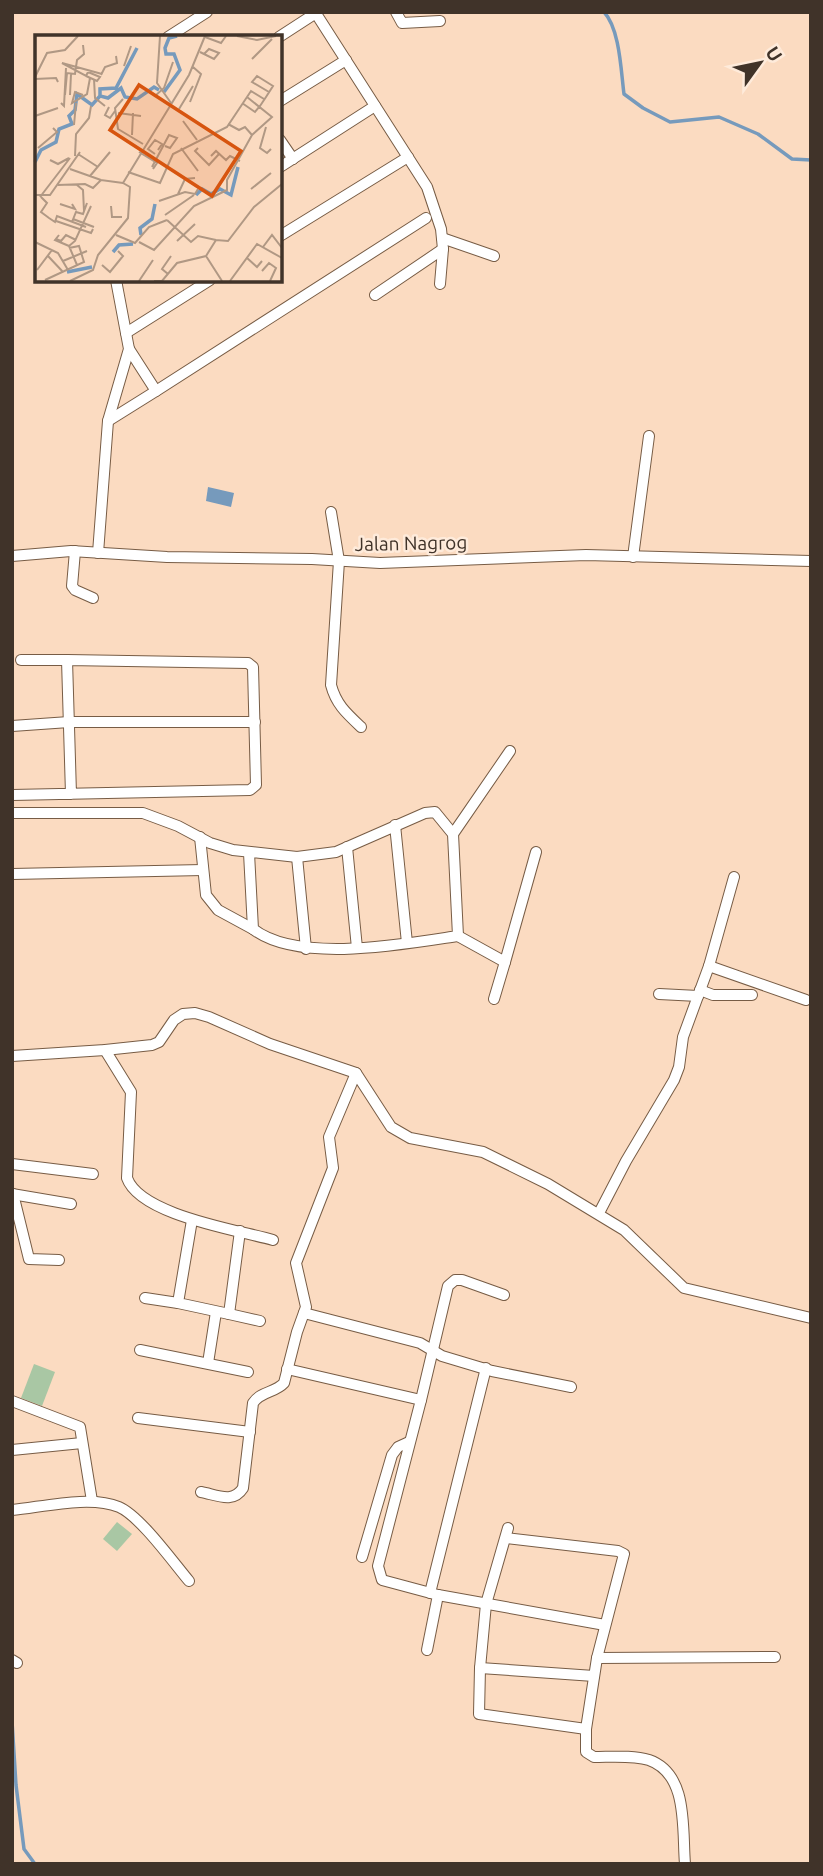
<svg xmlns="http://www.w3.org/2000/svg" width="823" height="1876" viewBox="0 0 823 1876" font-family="Ubuntu,sans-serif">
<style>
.green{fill:#a9c7a4}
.water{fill:#769abc}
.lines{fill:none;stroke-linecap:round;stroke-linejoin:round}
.stream{stroke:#769abc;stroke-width:3.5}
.street-casing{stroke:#775c45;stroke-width:12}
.street{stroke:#fff;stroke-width:10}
.labels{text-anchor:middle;stroke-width:5;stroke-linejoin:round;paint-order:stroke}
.street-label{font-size:19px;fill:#403329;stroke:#feebdb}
.inset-river{fill:none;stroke:#769abc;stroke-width:3.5}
.inset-road{fill:none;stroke:#b09884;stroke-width:2}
.view{fill:#d7550f;fill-opacity:0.15;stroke:#d7550f;stroke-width:3.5}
.inset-edge{fill:none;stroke:#403329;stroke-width:3.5}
</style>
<rect width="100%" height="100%" fill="#fbdbc1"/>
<g class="green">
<path d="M 34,1364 L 55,1372 L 42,1406 L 21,1398 Z"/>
<path d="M 117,1522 L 132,1534 L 117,1551 L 103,1539 Z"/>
</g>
<path class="water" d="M 208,487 L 234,493 L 231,507 L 206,501 Z"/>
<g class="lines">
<g class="stream">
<path d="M 604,12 C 620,29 621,72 624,94 L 643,108 L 670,122 L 719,117 L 758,134 L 792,159 L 811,160"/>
<path d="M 12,1721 L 16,1785 L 24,1849 L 35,1864"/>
</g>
<g class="street-casing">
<g id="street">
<path d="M 315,12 L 427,187 L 441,229 L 443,249 L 440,284"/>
<path d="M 396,12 L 402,23 L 440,21"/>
<path d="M 168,37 L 207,12"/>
<path d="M 279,37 L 316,13"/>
<path d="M 280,101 L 346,60"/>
<path d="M 280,140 L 293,159"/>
<path d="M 280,167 L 375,106"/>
<path d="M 280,236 L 408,157"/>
<path d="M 442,238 L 494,256"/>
<path d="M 375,295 L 443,249"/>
<path d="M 126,333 L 210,280"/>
<path d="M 156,391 L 426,218"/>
<path d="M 108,421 L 156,391 L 129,349"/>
<path d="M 331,512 L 339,561 L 331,685 C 336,704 346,713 361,727"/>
<path d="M 75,551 L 72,586 L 75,590 L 93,598"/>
<path d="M 98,553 L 108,421 L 129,349 L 116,280"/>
<path d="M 12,556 L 71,551 L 167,557 L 312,559 L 380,563 L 586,555 L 811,561"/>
<path d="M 633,557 L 649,436"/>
<path d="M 21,660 L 67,660"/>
<path d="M 12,726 L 69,722 L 255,722"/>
<path d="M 12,795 L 250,790 L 256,785 L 253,667 L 248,663 L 67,660 L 71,794"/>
<path d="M 12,813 L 143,813 L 178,826 L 210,843 L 233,850 L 297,857 L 336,852 L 425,813 L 435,812 L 453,834 L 458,936 C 405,944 298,964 253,929 L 249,853"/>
<path d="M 395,825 L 407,943"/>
<path d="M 453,834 L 510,751"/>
<path d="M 200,837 L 206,895 L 218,910 L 253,929"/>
<path d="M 347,847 L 357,948"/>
<path d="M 297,857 L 306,949"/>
<path d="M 12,874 L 203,870"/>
<path d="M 458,936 L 505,962 L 536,852"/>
<path d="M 709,966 L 806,1000"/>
<path d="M 700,990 L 713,995 L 752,995"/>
<path d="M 659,994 L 698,996"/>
<path d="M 494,999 L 505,962"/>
<path d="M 105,1050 L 131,1092 L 127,1178 C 140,1215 238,1230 273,1240"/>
<path d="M 12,1056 L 105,1050 L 152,1045 L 159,1042 L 174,1020 L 183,1014 L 195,1013 L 209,1017 L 270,1044 L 356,1073 L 391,1127 L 410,1138 L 483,1152 L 548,1184 L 624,1230 L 684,1288 L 811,1318"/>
<path d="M 12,1164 L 93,1174"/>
<path d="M 12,1194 L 71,1204"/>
<path d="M 13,1194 L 29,1259 L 59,1260"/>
<path d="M 599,1213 L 626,1161 L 674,1080 L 679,1067 L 683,1037 L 709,966 L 734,877"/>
<path d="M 192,1220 L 178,1303 L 229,1314 L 240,1231"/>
<path d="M 504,1295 L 462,1280 L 455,1280 L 448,1286 L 421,1400 L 378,1566 L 382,1580 L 438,1595 L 605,1625"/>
<path d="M 145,1298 L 178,1303"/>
<path d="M 304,1313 L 420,1343 L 442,1356 L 492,1371 L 571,1387"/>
<path d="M 229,1314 L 260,1321"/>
<path d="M 140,1350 L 248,1372"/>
<path d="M 208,1363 L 216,1312"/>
<path d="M 287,1369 L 421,1400"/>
<path d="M 12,1401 L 80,1427 L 92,1501"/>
<path d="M 138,1418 L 250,1432"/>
<path d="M 12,1450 L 82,1443"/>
<path d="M 201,1492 C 217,1495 233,1504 243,1488 L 253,1403 C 261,1391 275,1393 284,1383 L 297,1332 L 306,1307 L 296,1263 L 333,1168 L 329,1137 L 356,1073"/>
<path d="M 12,1510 C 43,1507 90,1495 119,1507 C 140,1516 173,1562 189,1581"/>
<path d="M 508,1528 L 486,1604 L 480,1668 L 479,1714 L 586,1729"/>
<path d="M 506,1538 L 618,1551 L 624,1554 L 597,1658 L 586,1729 L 586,1752 L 594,1757 C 611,1757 633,1755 649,1760 C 689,1774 682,1830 685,1864"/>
<path d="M 362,1557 L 392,1455 L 398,1447 L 409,1442"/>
<path d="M 430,1593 L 486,1368"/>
<path d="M 427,1650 L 438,1595"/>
<path d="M 597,1658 L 775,1657"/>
<path d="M 12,1660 L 17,1663"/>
<path d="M 480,1668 L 594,1676"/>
</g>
</g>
<use href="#street" class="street"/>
</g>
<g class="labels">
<g class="street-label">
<text transform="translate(411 543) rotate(-1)" y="7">Jalan Nagrog</text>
</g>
</g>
<g transform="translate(35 35)">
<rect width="247" height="247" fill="#fbdbc1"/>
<path class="inset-river" d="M 102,13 L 81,53 L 65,54 L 65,61 L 73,63 L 86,53 L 90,62 L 102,64 L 119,52 L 124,55M 129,57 L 145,35 L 139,19 L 131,19 L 130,13 L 134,3 L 142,1M 0,127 L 6,115 L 21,107 L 24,94 L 37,89 L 34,81 L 40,75 L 42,59 L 57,70 L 65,61M 161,160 L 167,154 L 176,159 L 185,154 L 196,160 L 203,132M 106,200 L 105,193 L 117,184 L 120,169M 78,217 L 84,210 L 98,209M 32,237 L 57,232"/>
<path class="inset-road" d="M 125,1 L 122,48 L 136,68M 202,1 L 222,5 L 241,1M 170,2 L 186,8 L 191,1M 165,17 L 179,24 L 184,18 L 174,14 L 169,19M 217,24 L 237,4M 89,31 L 96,11M 66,40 L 70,32 L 82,28 L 81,21M 51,41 L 62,46 L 65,42 L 53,37 L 51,41 L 27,28 L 67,39M 0,42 L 12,18 L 30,15 L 43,1M 0,44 L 21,43 L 23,47M 59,44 L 60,63 L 70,71M 117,58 L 120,61 L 129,53 L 138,27M 30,60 L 32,38 L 40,39 L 42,25 L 49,19 L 48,10M 35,60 L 36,39M 48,60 L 40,57 L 37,68 L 52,59 L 55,43M 212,62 L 237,82 L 217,100M 88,64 L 80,73 L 83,94 L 108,109M 155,67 L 166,39 L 158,32M 26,68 L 29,71 L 31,33M 207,68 L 220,77 L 225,71 L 231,62 L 238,51 L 222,41 L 217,47 L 234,57M 74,72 L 70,80 L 75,83 L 80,76M 144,74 L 158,51M 83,78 L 106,81M 0,81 L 23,73M 148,86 L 162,105M 193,89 L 204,95 L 210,92 L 217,100M 39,90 L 41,68M 231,92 L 225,113 L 232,118 L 236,114M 97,100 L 98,78M 3,113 L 22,97 L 18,93M 146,113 L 163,136M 163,113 L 160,116 L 174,130 L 184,119M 104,117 L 122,128 L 118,134M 43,119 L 63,132M 120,119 L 113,114 L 120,105 L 127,109 L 123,115M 40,121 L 41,99 L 54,83 L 56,71M 176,121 L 181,116 L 191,125 L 195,121 L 205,126M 15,125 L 23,129 L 34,123M 117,132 L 134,100 L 142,103 L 135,113 L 130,111M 35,134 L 66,145M 93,137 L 125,148 L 138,119 L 192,92 L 216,56 L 229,64M 55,141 L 75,117M 88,148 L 154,40 L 170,1M 23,150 L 50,149 L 58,153 L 66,145 L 88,148M 42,150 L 48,155 L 49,176M 216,154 L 236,138M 143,159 L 150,144 L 160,143M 0,160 L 15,160 L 45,117M 5,162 L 35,123M 6,162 L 12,168 L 6,177 L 14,183 L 20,187 L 22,181 L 51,192M 124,166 L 150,157 L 160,159 L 163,154M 25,169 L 40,174 L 37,169M 76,171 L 77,182 L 87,182M 130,180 L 159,160M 38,184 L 59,192M 132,185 L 156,207 L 163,201 L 181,205M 21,186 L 56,198 L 58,194M 37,187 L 41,177 L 48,179 L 52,168M 24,200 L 20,205 L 34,211M 81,200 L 100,208 L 114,192 L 132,185M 21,204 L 26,206 L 31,200 L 41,205M 142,206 L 160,189M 0,207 L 23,218 L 33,235M 104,207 L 119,215 L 159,171 L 192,155 L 192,145 L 217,100M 228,212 L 237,200 L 247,213M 13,221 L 28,237M 171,221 L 187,246M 212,223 L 222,232 L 227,226M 28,226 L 52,216M 42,230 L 34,211 L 40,206 L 56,171M 67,230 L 75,237 L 88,221 L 83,216M 2,235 L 17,215M 227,236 L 234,228 L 241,233 L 235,246M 133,239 L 127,234 L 136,221M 10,245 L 49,227 L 44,211 L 34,213M 35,246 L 58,235 L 63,220 L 93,183 L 95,152 L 88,148M 104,246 L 118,225M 119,246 L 127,246 L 142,228 L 171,221 L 181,205 L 193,206 L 219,172 L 247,149M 195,246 L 222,209 L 247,223"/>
<path class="view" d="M 104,50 L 206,116 L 177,161 L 75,95 Z"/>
<rect width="247" height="247" class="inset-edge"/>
</g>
<rect width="823" height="1876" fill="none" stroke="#403329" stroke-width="28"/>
<g transform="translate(760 63) rotate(57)" stroke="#feebdb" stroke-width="5" paint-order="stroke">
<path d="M0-5L12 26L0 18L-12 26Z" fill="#403329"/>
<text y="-10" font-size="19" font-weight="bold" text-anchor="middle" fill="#403329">U</text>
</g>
</svg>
